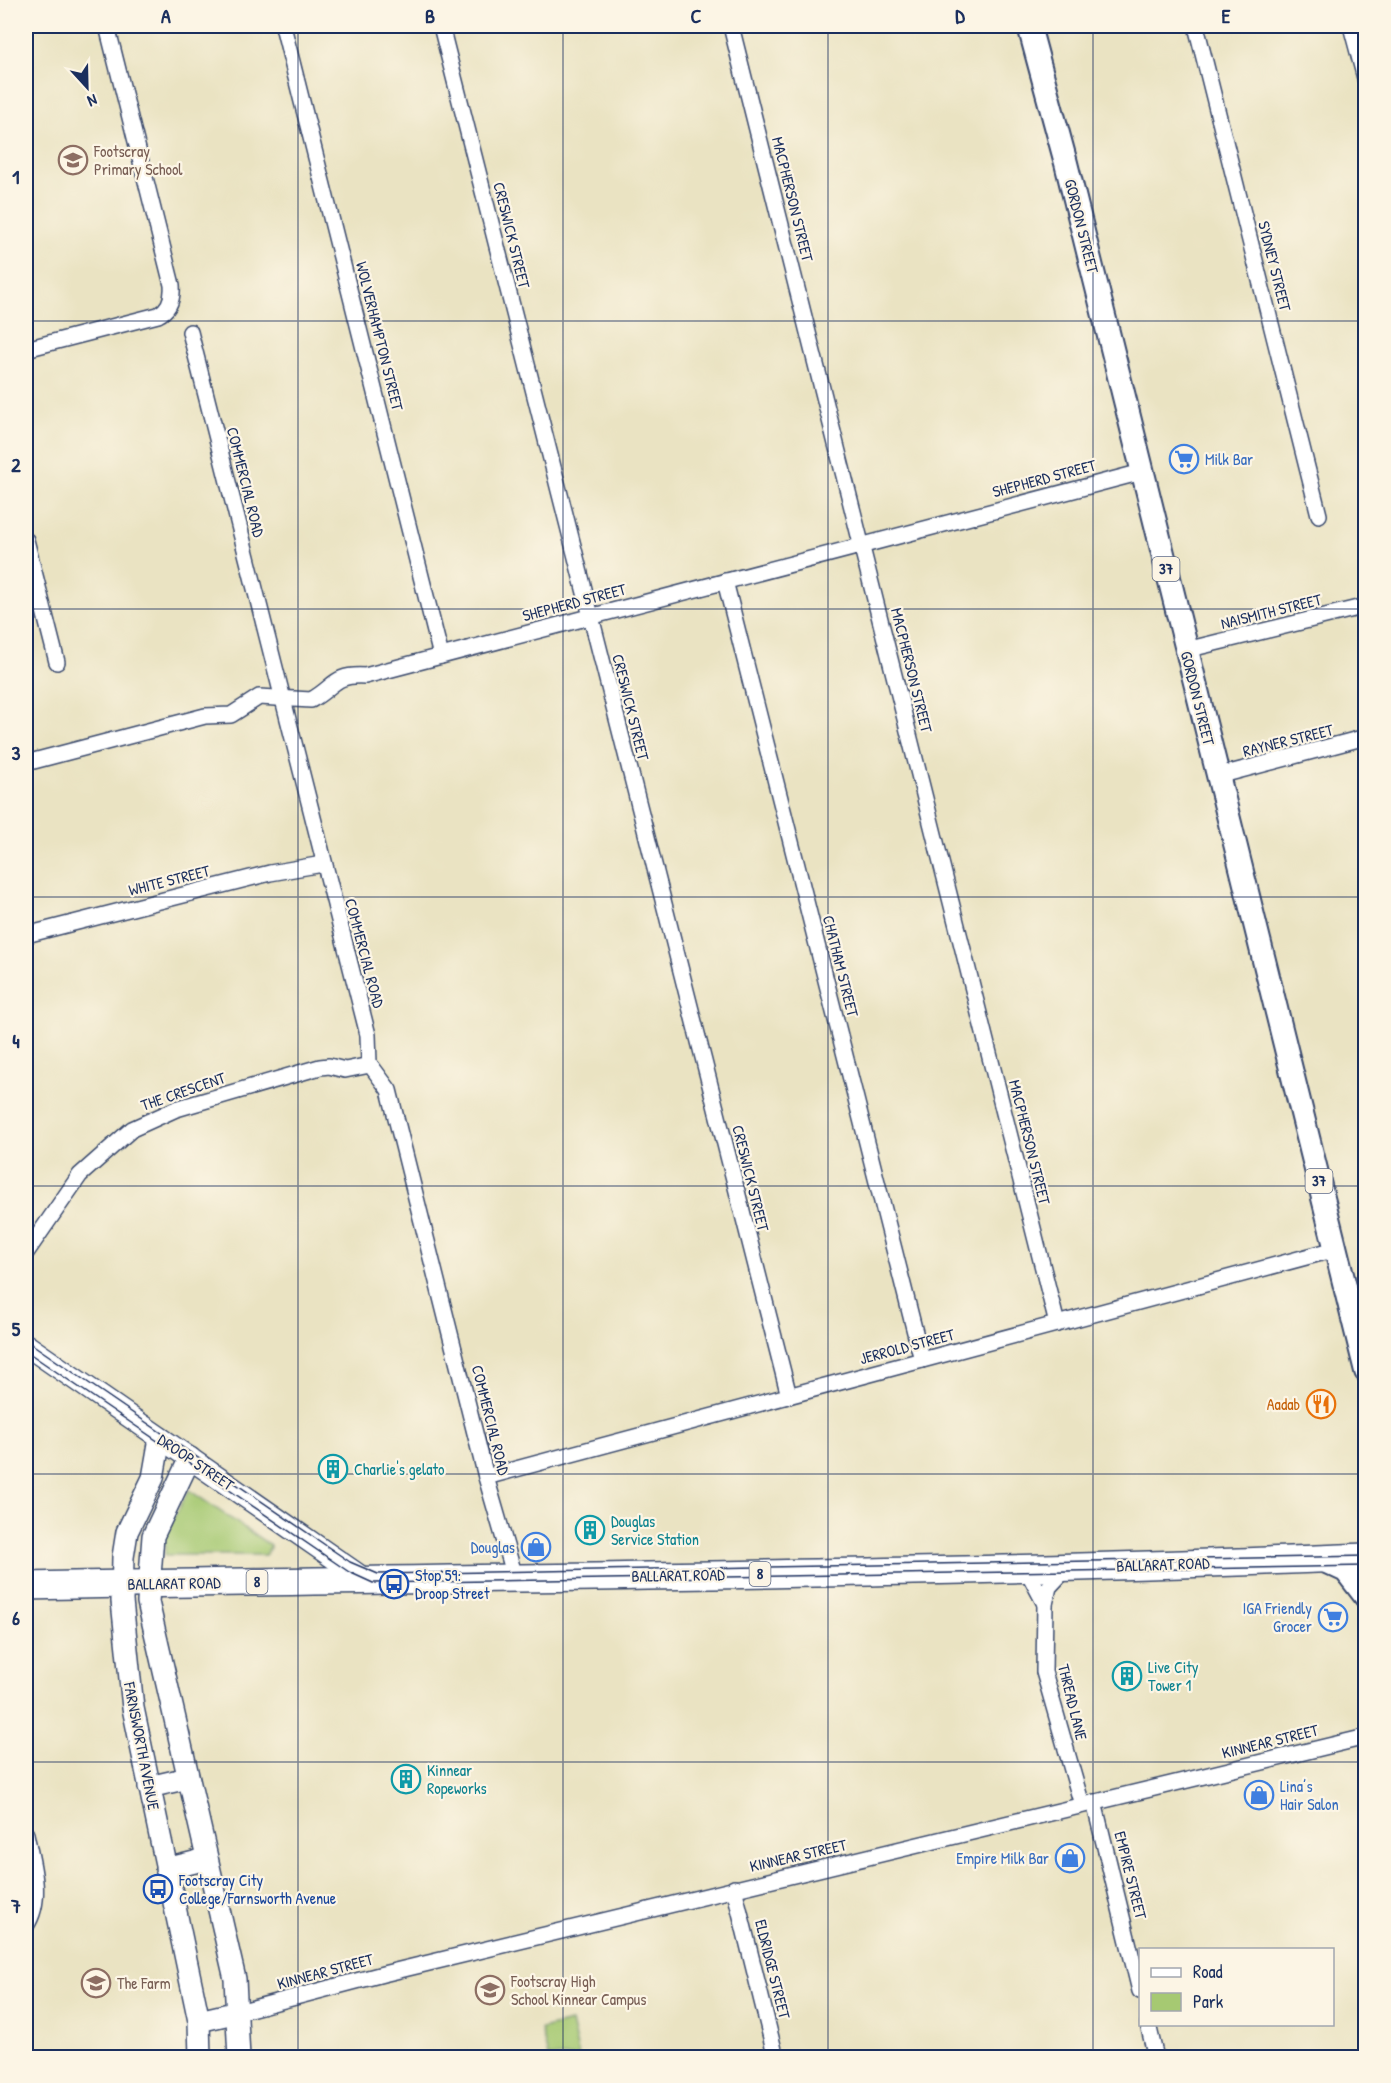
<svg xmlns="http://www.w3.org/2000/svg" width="1391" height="2083" viewBox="0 0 1391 2083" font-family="'Patrick Hand',sans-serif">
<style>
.green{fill:#a6c972;stroke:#607c68;stroke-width:1.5}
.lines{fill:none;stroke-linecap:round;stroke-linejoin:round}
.street-casing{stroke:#3a4a6d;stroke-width:18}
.secondary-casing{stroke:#3a4a6d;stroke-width:24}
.primary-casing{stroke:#3a4a6d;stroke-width:26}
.highway-casing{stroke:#3a4a6d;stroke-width:30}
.street{stroke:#fff;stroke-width:15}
.secondary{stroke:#fff;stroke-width:21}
.primary{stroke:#fff;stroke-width:22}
.highway{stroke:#fff;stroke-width:27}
.tram{stroke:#1b2f5e;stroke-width:1.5}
.grid{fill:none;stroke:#1b2f5e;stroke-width:1.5;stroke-opacity:0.55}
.labels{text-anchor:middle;stroke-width:4.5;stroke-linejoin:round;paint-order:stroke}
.shield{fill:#fcf5e5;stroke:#5e6a86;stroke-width:1.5}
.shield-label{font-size:15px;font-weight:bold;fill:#1b2f5e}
.education-label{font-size:16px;fill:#785e54;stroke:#fcf5e5;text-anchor:start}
.street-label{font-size:16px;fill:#1b2f5e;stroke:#fcf5e5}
.shop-label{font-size:16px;fill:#366cbe;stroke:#fcf5e5;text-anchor:end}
.food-label{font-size:16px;fill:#c56008;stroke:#fcf5e5;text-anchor:end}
.culture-label{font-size:16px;fill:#0d838f;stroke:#fcf5e5;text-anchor:start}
.transit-label{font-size:16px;fill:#164399;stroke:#fcf5e5;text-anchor:start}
.neatline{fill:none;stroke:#1b2f5e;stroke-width:2}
.grid-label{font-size:20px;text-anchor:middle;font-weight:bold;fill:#1b2f5e}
</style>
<rect width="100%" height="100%" fill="#fcf5e5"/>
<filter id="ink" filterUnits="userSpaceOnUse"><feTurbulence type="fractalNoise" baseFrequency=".0167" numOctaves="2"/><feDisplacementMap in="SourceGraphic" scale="12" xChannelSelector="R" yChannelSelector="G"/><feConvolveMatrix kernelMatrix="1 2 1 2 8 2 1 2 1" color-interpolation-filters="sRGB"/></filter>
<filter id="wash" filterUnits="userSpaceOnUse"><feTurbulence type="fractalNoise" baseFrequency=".008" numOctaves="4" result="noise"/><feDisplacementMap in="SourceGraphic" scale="24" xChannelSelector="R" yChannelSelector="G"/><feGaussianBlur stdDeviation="1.35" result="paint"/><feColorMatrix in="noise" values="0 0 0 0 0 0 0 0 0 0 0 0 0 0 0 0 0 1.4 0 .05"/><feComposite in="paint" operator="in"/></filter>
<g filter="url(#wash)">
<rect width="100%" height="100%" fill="#eae3c2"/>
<g class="green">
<path d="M 189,1490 L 271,1546 L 265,1555 L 165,1555 L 164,1536 Z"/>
<path d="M 571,2022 L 579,2057 L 548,2057 L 541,2029 Z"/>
</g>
</g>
<g filter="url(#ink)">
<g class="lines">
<g class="street-casing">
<g id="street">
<path d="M 283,26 L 441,656"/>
<path d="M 441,26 L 789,1396"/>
<path d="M 731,26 L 1057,1324"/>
<path d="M 1196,26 L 1319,515"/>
<path d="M 1351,26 L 1366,82"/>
<path d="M 190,332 L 368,1035 L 369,1063 L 389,1090 L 486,1477 L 515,1577"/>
<path d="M 26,349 L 158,315 C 170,309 173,298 172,285 L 107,26"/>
<path d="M 26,540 L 57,662"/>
<path d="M 725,581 L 922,1360"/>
<path d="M 1186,650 L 1366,606"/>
<path d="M 26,763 L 205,716 L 231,715 L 259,697 L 311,700 C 335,687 333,674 365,676 L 1142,472"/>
<path d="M 1218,776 L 1366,737"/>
<path d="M 26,935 L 270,873 L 323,864"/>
<path d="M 26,1253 L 80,1175 L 132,1129 L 176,1109 L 320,1067 L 329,1066 L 345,1070 L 370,1065"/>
<path d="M 486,1477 L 1336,1249"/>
<path d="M 1020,1568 L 1028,1572 L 1045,1604"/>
<path d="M 1070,1569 L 1063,1572 L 1049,1587 L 1045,1604 L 1044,1672 L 1082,1805"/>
<path d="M 1094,1802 L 1140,1991"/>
<path d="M 26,1834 C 32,1864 44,1899 26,1926"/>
<path d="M 734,1888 L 776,2058"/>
<path d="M 238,2012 L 383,1974 L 1366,1737"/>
<path d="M 1148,2024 L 1156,2058"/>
</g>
</g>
<g class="secondary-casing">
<g id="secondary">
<path d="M 26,1345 L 367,1581"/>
<path d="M 160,1438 L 153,1478 L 127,1532 L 123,1557 L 122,1601 L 133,1708 L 199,2021 L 200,2058"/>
<path d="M 190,1458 L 153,1536 L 148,1602 L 235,1979 L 239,2058"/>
<path d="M 149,1787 L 188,1778"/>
<path d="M 166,1869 L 207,1859"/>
<path d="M 199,2021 L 238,2012"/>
</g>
</g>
<g class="primary-casing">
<g id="primary">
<path d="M 1029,26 L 1066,163 L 1366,1371"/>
<path d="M 1320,1559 L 1346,1571 L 1366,1597"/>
</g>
</g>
<g class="highway-casing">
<path id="highway" d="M 26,1586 C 472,1577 919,1576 1366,1557"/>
</g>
<use href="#street" class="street"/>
<use href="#secondary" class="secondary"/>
<use href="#primary" class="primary"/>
<use href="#highway" class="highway"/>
<g class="tram">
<path d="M 26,1340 L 350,1562 L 378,1574 L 1366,1556"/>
<path d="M 26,1351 L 349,1572 L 373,1583 L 1366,1566"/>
</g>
</g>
</g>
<path class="grid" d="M 298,26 L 298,2058M 563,26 L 563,2058M 828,26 L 828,2058M 1093,26 L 1093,2058M 26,321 L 1366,321M 26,609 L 1366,609M 26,897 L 1366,897M 26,1186 L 1366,1186M 26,1474 L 1366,1474M 26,1762 L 1366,1762"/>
<defs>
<g id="school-ring" transform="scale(1.5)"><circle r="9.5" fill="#fcf5e5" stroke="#8d6e63" stroke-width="1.5"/><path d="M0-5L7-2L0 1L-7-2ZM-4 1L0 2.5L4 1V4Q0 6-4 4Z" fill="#8d6e63"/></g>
<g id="supermarket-ring" transform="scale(1.5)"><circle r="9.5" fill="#fcf5e5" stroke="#3f7fe0" stroke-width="1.5"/><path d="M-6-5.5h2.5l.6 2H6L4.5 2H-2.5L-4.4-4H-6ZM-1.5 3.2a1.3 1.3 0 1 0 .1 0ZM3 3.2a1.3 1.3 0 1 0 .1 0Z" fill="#3f7fe0"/></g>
<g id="restaurant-ring" transform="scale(1.5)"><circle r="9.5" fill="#fcf5e5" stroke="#e8710a" stroke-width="1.5"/><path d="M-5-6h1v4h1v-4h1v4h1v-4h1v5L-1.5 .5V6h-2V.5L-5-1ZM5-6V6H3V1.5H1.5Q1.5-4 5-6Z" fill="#e8710a"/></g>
<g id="building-ring" transform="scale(1.5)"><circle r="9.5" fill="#fcf5e5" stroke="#0f9aa8" stroke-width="1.5"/><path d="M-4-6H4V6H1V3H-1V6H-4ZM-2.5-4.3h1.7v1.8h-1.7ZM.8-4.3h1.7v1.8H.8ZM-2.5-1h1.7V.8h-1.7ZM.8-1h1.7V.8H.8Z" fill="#0f9aa8"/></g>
<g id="shop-ring" transform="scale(1.5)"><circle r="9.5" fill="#fcf5e5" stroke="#3f7fe0" stroke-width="1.5"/><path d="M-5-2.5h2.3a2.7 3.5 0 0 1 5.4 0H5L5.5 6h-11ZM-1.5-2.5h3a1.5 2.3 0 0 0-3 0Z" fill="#3f7fe0"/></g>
<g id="bus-ring" transform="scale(1.5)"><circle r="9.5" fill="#fcf5e5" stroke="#1a4fb4" stroke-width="1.5"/><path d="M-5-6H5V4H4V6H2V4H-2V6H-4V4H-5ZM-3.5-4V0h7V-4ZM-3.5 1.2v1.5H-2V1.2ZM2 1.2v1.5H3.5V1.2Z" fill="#1a4fb4"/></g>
</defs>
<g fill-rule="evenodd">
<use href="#school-ring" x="73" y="160"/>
<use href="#supermarket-ring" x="1184" y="459"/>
<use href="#restaurant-ring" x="1321" y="1404"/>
<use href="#building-ring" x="333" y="1469"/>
<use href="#building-ring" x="590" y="1530"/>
<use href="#shop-ring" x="536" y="1547"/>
<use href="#bus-ring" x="394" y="1584"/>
<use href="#supermarket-ring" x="1333" y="1617"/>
<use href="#building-ring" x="1127" y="1676"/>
<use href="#building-ring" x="406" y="1779"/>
<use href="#shop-ring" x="1259" y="1795"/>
<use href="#shop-ring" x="1070" y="1858"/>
<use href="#bus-ring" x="158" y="1889"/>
<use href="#school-ring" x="96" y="1983"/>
<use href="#school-ring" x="490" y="1990"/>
</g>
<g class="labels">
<g class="shield">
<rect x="1152.5" y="557" width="27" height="24" rx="4.5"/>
<rect x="1305.5" y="1169" width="27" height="24" rx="4.5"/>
<rect x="749.5" y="1562" width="21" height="24" rx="4.5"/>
<rect x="246.5" y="1570" width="21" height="24" rx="4.5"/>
</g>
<g class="shield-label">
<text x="1166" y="574">37</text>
<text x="1319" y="1186">37</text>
<text x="760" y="1579">8</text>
<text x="257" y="1587">8</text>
</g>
<g class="education-label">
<text x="94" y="157">Footscray<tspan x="94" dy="18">Primary School</tspan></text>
<text x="511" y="1987">Footscray High<tspan x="511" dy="18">School Kinnear Campus</tspan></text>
<text x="117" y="1989">The Farm</text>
</g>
<g class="street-label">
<text transform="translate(793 199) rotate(76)" y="6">MACPHERSON STREET</text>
<text transform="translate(1082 226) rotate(76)" y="6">GORDON STREET</text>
<text transform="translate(512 235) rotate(76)" y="6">CRESWICK STREET</text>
<text transform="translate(1275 266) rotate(76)" y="6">SYDNEY STREET</text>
<text transform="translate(380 336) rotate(76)" y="6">WOLVERHAMPTON STREET</text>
<text transform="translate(1044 478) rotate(-15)" y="6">SHEPHERD STREET</text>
<text transform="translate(246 482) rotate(76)" y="6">COMMERCIAL ROAD</text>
<text transform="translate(574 602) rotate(-15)" y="6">SHEPHERD STREET</text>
<text transform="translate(1271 611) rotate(-14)" y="6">NAISMITH STREET</text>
<text transform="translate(912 670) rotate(76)" y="6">MACPHERSON STREET</text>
<text transform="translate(1198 698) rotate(76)" y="6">GORDON STREET</text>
<text transform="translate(631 707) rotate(76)" y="6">CRESWICK STREET</text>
<text transform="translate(1288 740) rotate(-14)" y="6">RAYNER STREET</text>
<text transform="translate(169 880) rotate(-14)" y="6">WHITE STREET</text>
<text transform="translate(365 953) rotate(75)" y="6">COMMERCIAL ROAD</text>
<text transform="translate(841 966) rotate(76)" y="6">CHATHAM STREET</text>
<text transform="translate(183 1091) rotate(-19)" y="6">THE CRESCENT</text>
<text transform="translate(1030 1142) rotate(76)" y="6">MACPHERSON STREET</text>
<text transform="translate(751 1178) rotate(76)" y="6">CRESWICK STREET</text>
<text transform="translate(907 1346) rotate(-15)" y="6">JERROLD STREET</text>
<text transform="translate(491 1420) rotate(76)" y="6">COMMERCIAL ROAD</text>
<text transform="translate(196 1462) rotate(34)" y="6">DROOP STREET</text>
<text transform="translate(1163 1564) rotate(-2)" y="6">BALLARAT ROAD</text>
<text transform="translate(678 1575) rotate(-1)" y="6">BALLARAT ROAD</text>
<text transform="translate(174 1583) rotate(-1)" y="6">BALLARAT ROAD</text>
<text transform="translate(1073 1702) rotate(76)" y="6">THREAD LANE</text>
<text transform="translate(1270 1741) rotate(-14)" y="6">KINNEAR STREET</text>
<text transform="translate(142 1746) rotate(79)" y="6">FARNSWORTH AVENUE</text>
<text transform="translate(798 1855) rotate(-13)" y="6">KINNEAR STREET</text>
<text transform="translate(1131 1875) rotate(76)" y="6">EMPIRE STREET</text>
<text transform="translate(773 1969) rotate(76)" y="6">ELDRIDGE STREET</text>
<text transform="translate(325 1971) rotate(-15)" y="6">KINNEAR STREET</text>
</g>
<g class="shop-label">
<text x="1205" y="465" text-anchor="start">Milk Bar</text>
<text x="515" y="1553">Douglas</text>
<text x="1312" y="1614">IGA Friendly<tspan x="1312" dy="18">Grocer</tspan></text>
<text x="1280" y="1792" text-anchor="start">Lina’s<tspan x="1280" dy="18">Hair Salon</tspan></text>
<text x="1049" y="1864">Empire Milk Bar</text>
</g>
<g class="food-label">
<text x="1300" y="1410">Aadab</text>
</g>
<g class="culture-label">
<text x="354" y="1475">Charlie's gelato</text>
<text x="611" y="1527">Douglas<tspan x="611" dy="18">Service Station</tspan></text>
<text x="1148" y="1673">Live City<tspan x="1148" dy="18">Tower 1</tspan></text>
<text x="427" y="1776">Kinnear<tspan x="427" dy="18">Ropeworks</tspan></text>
</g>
<g class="transit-label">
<text x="415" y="1581">Stop 59:<tspan x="415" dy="18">Droop Street</tspan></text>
<text x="179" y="1886">Footscray City<tspan x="179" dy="18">College/Farnsworth Avenue</tspan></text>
</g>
</g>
<rect width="1391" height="2083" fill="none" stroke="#fcf5e5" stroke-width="66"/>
<rect x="1139" y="1948" width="195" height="78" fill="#fcf5e5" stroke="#a2a6af" stroke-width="1.5"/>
<rect x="1151" y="1968" width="30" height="9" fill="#ffffff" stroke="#a2a6af" stroke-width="1.5"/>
<text x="1193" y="1978" font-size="18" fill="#1b2f5e">Road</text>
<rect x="1151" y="1993" width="30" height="18" fill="#a6c972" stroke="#a2a6af" stroke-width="1.5"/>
<text x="1193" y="2008" font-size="18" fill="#1b2f5e">Park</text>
<g transform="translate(87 87) rotate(158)" stroke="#fcf5e5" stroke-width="4.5" paint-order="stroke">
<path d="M0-4.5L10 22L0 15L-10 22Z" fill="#1b2f5e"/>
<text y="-9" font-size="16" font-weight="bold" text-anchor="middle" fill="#1b2f5e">N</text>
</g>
<rect x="33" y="33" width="1325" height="2017" class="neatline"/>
<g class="grid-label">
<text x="166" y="23">A</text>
<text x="430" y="23">B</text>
<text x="696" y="23">C</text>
<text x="960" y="23">D</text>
<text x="1226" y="23">E</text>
<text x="16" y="184">1</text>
<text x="16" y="472">2</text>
<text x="16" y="760">3</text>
<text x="16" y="1048">4</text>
<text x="16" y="1336">5</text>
<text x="16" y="1625">6</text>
<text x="16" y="1913">7</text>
</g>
</svg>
